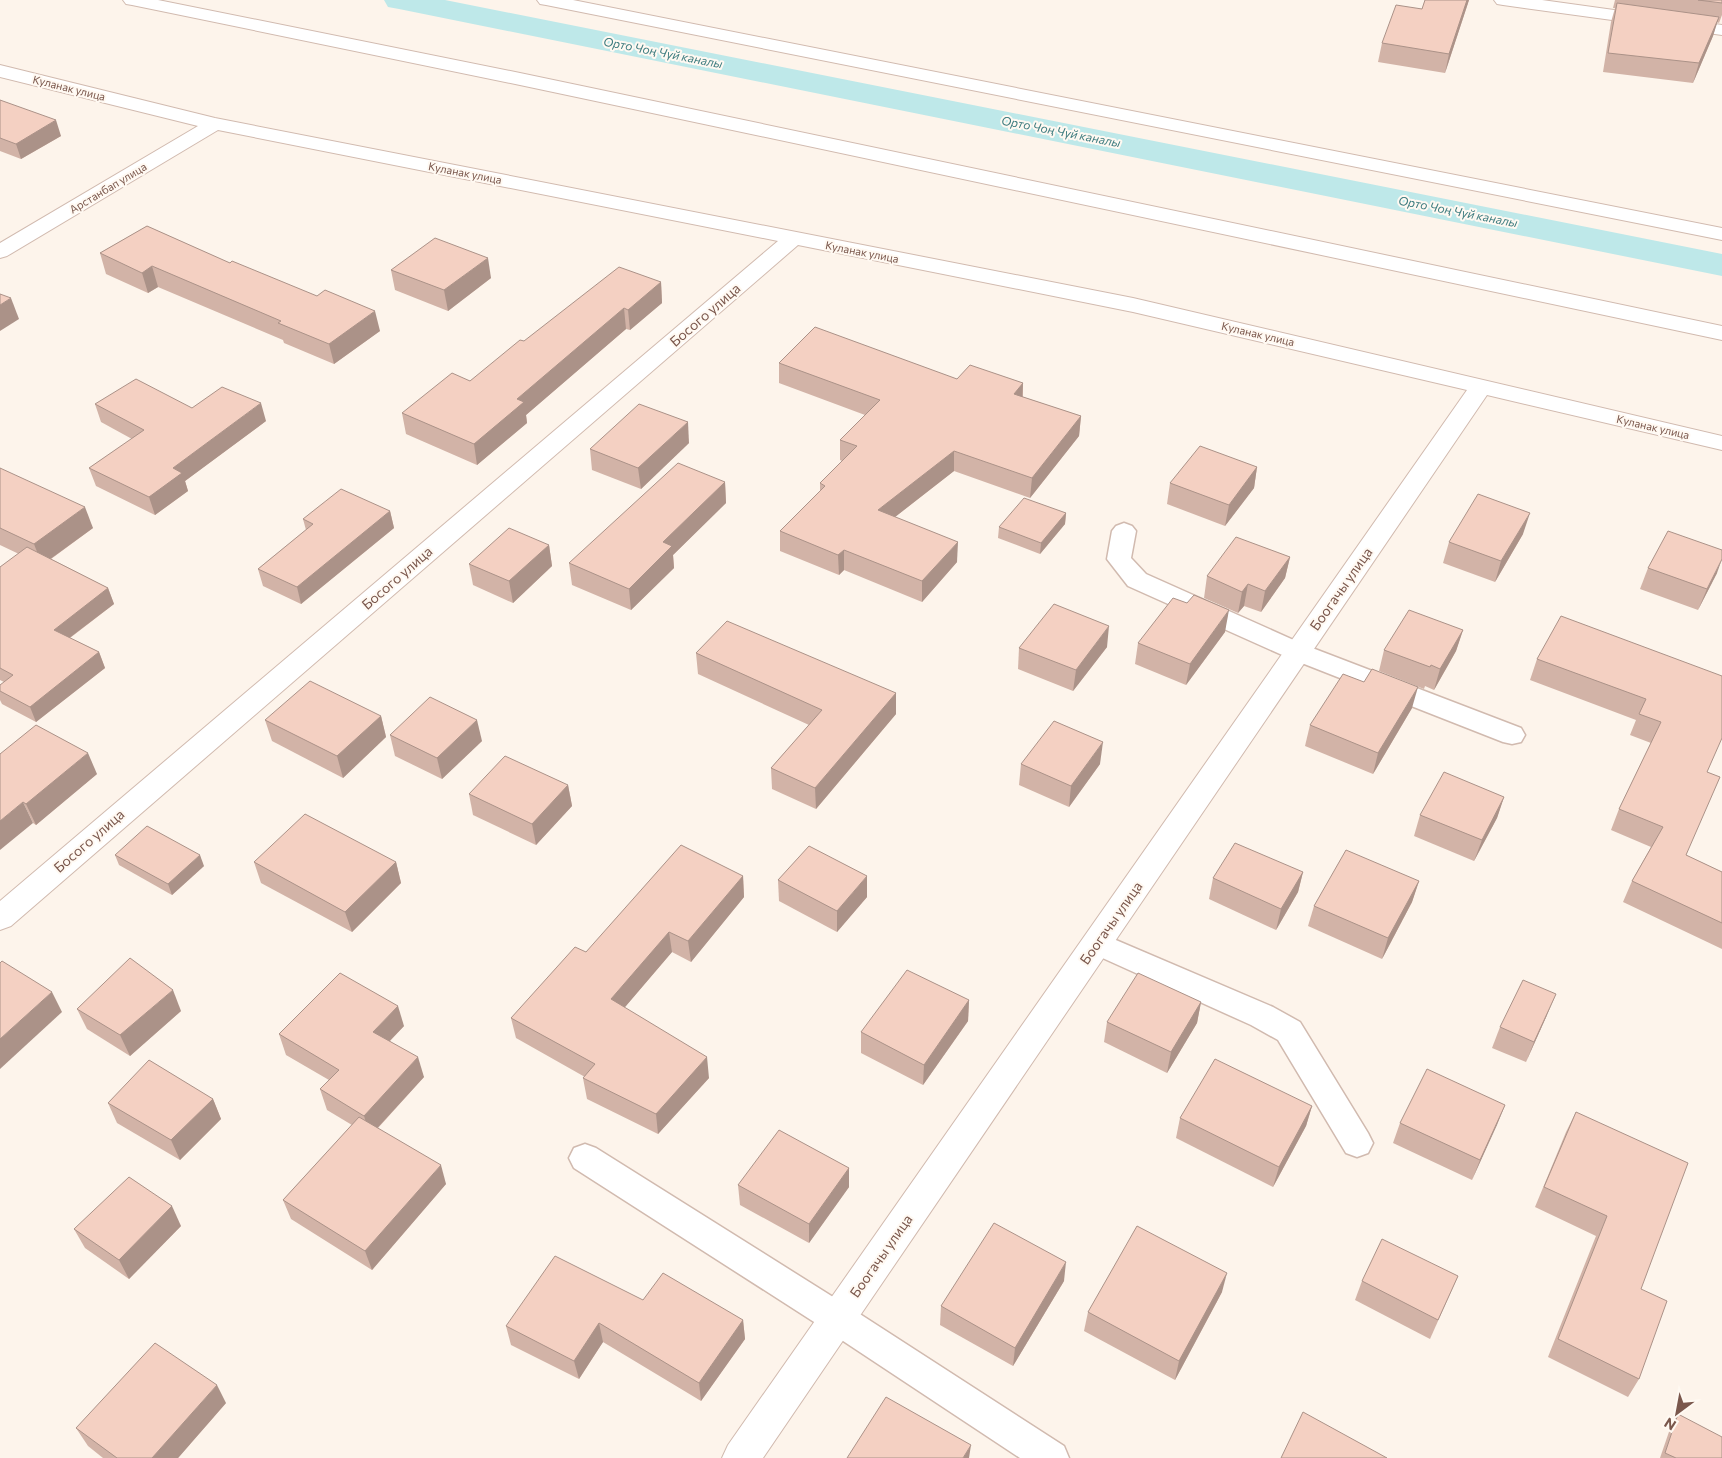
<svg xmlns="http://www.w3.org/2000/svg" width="1722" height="1458" viewBox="0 0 1722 1458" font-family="Commissioner,sans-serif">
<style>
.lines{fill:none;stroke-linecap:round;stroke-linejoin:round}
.canal{fill:#bee8e9;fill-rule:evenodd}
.lane-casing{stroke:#d1baaf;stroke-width:3}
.street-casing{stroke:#d1baaf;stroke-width:2}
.lane{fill:#fff;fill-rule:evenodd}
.street{fill:#fff;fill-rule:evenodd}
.wall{fill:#d2b3a7}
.shaded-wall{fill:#ab9288}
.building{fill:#f4d0c2;stroke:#ab9288}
.labels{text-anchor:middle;stroke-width:4;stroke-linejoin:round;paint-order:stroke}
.far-street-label{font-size:11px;fill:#7a574c;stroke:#fff9f2}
.far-water-label{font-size:12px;font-style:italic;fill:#3e7c7f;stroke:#fff9f2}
.street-label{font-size:14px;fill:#7a574c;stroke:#fff9f2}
</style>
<rect width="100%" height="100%" fill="#fdf4eb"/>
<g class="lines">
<path class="canal" d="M 384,0 L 445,0 L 1722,254 L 1722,276 L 399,9 L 388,7 Z"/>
<g class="lane-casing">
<g id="lane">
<path d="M 1124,523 L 1132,526 L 1136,531 L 1131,558 L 1146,574 L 1307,646 L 1521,728 L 1525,735 L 1521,742 L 1512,744 L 1503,742 L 1289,658 L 1128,586 L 1107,559 L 1112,531 L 1116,526 Z"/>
<path d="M 1097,932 L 1273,1007 L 1300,1022 L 1368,1133 L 1373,1143 L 1368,1153 L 1357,1157 L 1346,1153 L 1278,1040 L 1251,1025 L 1087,951 L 1083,943 L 1087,935 Z"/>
<path d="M 585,1144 L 596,1148 L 849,1307 L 1064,1446 L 1069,1458 L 1020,1458 L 825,1329 L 574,1168 L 569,1158 L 574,1148 Z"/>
</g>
</g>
<g class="street-casing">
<g id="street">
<path d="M 123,0 L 158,0 L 520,73 L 1722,326 L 1722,340 L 520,85 L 132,5 L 126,4 Z"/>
<path d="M 537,0 L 573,0 L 1722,228 L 1722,240 L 546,5 L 540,4 Z"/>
<path d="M 1494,0 L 1542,0 L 1722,25 L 1722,35 L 1503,5 L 1497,4 Z"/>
<path d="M 0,65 L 215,118 L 1133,298 L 1722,436 L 1722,450 L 1487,395 L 763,1458 L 722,1458 L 728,1445 L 1467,390 L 1133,312 L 798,245 L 11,926 L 0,930 L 0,901 L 778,241 L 218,130 L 7,256 L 0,258 L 0,243 L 198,126 L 0,77 Z"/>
</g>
</g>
<use href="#lane" class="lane"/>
<use href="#street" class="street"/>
</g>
<g class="wall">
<path d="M 1425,0 L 1469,0 L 1445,73 L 1378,62 L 1382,43 L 1422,9 Z"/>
<path d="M 1615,0 L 1722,0 L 1722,15 L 1719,23 L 1717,22 L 1713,36 L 1693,83 L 1603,72 L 1611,22 L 1615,8 L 1613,8 Z"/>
<path d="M 0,100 L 61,136 L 21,159 L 0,151 Z"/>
<path d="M 147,226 L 380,331 L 334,364 L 284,343 L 283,340 L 158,287 L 148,293 L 106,274 L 100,253 Z"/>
<path d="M 391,270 L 491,278 L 448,311 L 395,290 Z"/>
<path d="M 661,282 L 662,303 L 630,330 L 626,329 L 526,415 L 527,423 L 477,465 L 406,434 L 402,413 L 470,381 L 524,341 Z"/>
<path d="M 779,363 L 957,379 L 1023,383 L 1023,397 L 1081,416 L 1079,436 L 1030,498 L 954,471 L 895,517 L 957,562 L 922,602 L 844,570 L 839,575 L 780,551 L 780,531 L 820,491 L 820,483 L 842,461 L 840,460 L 840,440 L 865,415 L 779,383 Z"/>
<path d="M 95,404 L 192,408 L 266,421 L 185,481 L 188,491 L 155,515 L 96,486 L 89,468 L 132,439 L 101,422 Z"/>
<path d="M 689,443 L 641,489 L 592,470 L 590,449 Z"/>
<path d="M 1257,467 L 1254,488 L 1225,526 L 1167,504 L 1170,483 Z"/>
<path d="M 0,468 L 93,528 L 51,559 L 108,588 L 114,604 L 70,638 L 99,652 L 105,668 L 36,722 L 2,704 L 0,700 L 0,685 L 4,682 L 0,680 L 0,567 L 19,554 L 0,545 Z"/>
<path d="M 725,482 L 726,503 L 673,555 L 674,568 L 631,610 L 572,585 L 569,563 Z"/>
<path d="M 390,511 L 394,528 L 301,604 L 263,586 L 258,569 L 306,530 L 303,519 Z"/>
<path d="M 1066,513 L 1065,524 L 1040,554 L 998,538 L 999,527 Z"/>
<path d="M 1523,534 L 1495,582 L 1443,563 L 1449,542 Z"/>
<path d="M 549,545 L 552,566 L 513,603 L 473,585 L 469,564 Z"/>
<path d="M 1290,557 L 1285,578 L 1261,612 L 1244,606 L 1238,613 L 1204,598 L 1207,576 Z"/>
<path d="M 1648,568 L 1717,573 L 1698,610 L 1640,589 Z"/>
<path d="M 1463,630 L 1456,651 L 1434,690 L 1425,686 L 1424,689 L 1379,671 L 1384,650 Z"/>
<path d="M 1225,632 L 1186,685 L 1135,664 L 1138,643 Z"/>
<path d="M 1107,647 L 1073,691 L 1018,669 L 1019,648 Z"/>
<path d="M 696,653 L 896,693 L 896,714 L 816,809 L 772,789 L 771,768 L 809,725 L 698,674 Z"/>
<path d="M 1537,659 L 1722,676 L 1707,772 L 1686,855 L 1722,872 L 1722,949 L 1623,902 L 1632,881 L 1651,847 L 1611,830 L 1619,809 L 1651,743 L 1630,735 L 1636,720 L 1530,680 Z"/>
<path d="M 1412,708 L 1373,774 L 1305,746 L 1310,725 Z"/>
<path d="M 381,716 L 386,737 L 343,778 L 272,741 L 265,720 Z"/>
<path d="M 390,735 L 482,741 L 442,779 L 395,756 Z"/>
<path d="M 0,754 L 97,774 L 36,825 L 33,823 Z"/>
<path d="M 1021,764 L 1100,764 L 1069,807 L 1019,785 Z"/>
<path d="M 568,785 L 572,806 L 536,845 L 473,815 L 469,794 Z"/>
<path d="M 1504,797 L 1497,818 L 1474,861 L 1414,836 L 1420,815 Z"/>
<path d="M 115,855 L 204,866 L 172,895 L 119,865 Z"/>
<path d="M 254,862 L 396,862 L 401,883 L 352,932 L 261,883 Z"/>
<path d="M 1303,872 L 1298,892 L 1276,930 L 1209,899 L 1213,878 Z"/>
<path d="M 743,876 L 744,897 L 691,962 L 672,952 L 624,1008 L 709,1078 L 658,1134 L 587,1099 L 583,1078 L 585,1077 L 516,1038 L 511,1018 L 586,952 Z"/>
<path d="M 778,880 L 867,897 L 837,932 L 779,901 Z"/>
<path d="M 1419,881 L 1412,902 L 1382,959 L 1308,926 L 1314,906 Z"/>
<path d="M 969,1000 L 968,1021 L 923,1085 L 861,1053 L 861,1032 Z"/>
<path d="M 1201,1002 L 1197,1023 L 1167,1073 L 1104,1042 L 1107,1022 Z"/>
<path d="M 77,1009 L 181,1011 L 130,1056 L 87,1029 Z"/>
<path d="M 1547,1015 L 1526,1062 L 1492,1048 L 1500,1027 Z"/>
<path d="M 404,1026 L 390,1041 L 424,1077 L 378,1128 L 446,1184 L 372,1270 L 291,1219 L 283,1200 L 352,1125 L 327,1110 L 320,1089 L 329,1080 L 286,1055 L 279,1034 Z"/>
<path d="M 213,1099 L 221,1119 L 180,1160 L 117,1123 L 108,1103 Z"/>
<path d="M 1505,1105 L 1472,1180 L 1393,1143 L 1400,1123 Z"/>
<path d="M 1312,1106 L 1306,1126 L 1273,1187 L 1176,1138 L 1180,1118 Z"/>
<path d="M 1576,1112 L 1641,1289 L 1639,1379 L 1628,1397 L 1548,1357 L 1596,1236 L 1535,1207 L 1566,1132 Z"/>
<path d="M 849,1168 L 849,1187 L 809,1243 L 740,1205 L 738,1185 Z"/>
<path d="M 181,1226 L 129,1279 L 85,1248 L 74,1229 Z"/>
<path d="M 1458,1276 L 1430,1339 L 1355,1300 L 1362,1281 Z"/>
<path d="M 1064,1281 L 1013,1366 L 940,1325 L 941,1306 Z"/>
<path d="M 1222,1292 L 1175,1380 L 1084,1331 L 1088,1312 Z"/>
<path d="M 643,1300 L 743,1320 L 745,1339 L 701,1401 L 603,1342 L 579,1379 L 511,1345 L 506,1326 Z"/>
<path d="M 226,1403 L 178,1458 L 103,1458 L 88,1446 L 76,1428 Z"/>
<path d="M 1678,1414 L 1722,1458 L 1660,1458 L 1672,1423 Z"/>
</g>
<g class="shaded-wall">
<path d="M 1467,0 L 1469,0 L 1445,73 L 1449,54 Z"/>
<path d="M 1719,17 L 1713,36 L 1693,83 L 1699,63 Z"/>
<path d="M 56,120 L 61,136 L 21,159 L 16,144 Z"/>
<path d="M 488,258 L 491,278 L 448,311 L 444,290 Z"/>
<path d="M 152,266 L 158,287 L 148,293 L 142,273 Z"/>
<path d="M 661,282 L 662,303 L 630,330 L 628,310 Z"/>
<path d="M 11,298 L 19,319 L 0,331 L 0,305 Z"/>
<path d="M 624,308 L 626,329 L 526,415 L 527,423 L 477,465 L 474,444 L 517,399 Z"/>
<path d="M 375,311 L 380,331 L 334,364 L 329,344 Z"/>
<path d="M 1023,383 L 1022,403 L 1014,394 Z"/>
<path d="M 261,403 L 266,421 L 185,481 L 188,491 L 155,515 L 149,497 L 173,468 Z"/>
<path d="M 1081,416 L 1079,436 L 1030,498 L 1032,478 Z"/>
<path d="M 688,422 L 689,443 L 641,489 L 638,468 Z"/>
<path d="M 954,451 L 954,471 L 877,531 L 878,510 Z"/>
<path d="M 1257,467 L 1254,488 L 1225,526 L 1229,505 Z"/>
<path d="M 725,482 L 726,503 L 673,555 L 674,568 L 631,610 L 629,589 L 663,542 Z"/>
<path d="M 85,507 L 93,528 L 42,565 L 34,544 Z"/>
<path d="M 390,511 L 394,528 L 301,604 L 297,587 Z"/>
<path d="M 1066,513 L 1065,524 L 1040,554 L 1041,543 Z"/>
<path d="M 1530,513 L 1523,534 L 1495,582 L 1501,561 Z"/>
<path d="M 958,542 L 957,562 L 922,602 L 922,581 Z"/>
<path d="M 549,545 L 552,566 L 513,603 L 509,581 Z"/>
<path d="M 844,550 L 844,570 L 839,575 L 838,555 Z"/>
<path d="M 1290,557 L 1285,578 L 1261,612 L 1265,591 Z"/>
<path d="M 1722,559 L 1717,573 L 1698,610 L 1707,589 Z"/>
<path d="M 1248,584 L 1244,606 L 1238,613 L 1242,592 Z"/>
<path d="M 108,588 L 114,604 L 60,645 L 54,630 Z"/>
<path d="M 1229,610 L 1225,632 L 1186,685 L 1190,664 Z"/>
<path d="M 1109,626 L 1107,647 L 1073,691 L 1076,670 Z"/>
<path d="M 1463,630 L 1456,651 L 1434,690 L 1440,669 Z"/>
<path d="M 99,652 L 105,668 L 36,722 L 30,707 Z"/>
<path d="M 1418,687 L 1412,708 L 1373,774 L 1378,753 Z"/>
<path d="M 896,693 L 896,714 L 816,809 L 815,788 Z"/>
<path d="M 381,716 L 386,737 L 343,778 L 337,756 Z"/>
<path d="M 477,720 L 482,741 L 442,779 L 437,758 Z"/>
<path d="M 1103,742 L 1100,764 L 1069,807 L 1071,786 Z"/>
<path d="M 88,753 L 97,774 L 36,825 L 26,804 Z"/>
<path d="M 568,785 L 572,806 L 536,845 L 532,824 Z"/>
<path d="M 1504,797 L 1497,818 L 1474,861 L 1482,840 Z"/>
<path d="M 23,802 L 33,823 L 0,850 L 0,821 Z"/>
<path d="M 200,855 L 204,866 L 172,895 L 168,884 Z"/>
<path d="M 396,862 L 401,883 L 352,932 L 345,912 Z"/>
<path d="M 1303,872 L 1298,892 L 1276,930 L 1281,909 Z"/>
<path d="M 743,876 L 744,897 L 691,962 L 688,941 Z"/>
<path d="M 867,876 L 867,897 L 837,932 L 837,911 Z"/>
<path d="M 1419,881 L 1412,902 L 1382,959 L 1388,938 Z"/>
<path d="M 669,932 L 672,952 L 614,1020 L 611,999 Z"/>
<path d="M 173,990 L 181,1011 L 130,1056 L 120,1035 Z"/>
<path d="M 52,992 L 62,1012 L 0,1069 L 0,1039 Z"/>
<path d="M 1556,994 L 1547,1015 L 1526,1062 L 1534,1042 Z"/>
<path d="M 969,1000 L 968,1021 L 923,1085 L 924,1065 Z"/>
<path d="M 1201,1002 L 1197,1023 L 1167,1073 L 1171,1052 Z"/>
<path d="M 398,1006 L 404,1026 L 379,1052 L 373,1032 Z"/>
<path d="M 418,1057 L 424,1077 L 370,1136 L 364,1116 Z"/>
<path d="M 707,1057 L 709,1078 L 658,1134 L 656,1114 Z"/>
<path d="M 213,1099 L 221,1119 L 180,1160 L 171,1140 Z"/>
<path d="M 1505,1105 L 1497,1125 L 1472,1180 L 1480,1160 Z"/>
<path d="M 1312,1106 L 1306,1126 L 1273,1187 L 1279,1167 Z"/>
<path d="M 441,1165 L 446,1184 L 372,1270 L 365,1251 Z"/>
<path d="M 849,1168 L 849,1187 L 809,1243 L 809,1224 Z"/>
<path d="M 172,1206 L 181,1226 L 129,1279 L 119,1260 Z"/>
<path d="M 1066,1262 L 1064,1281 L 1013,1366 L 1015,1348 Z"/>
<path d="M 1227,1273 L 1222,1292 L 1175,1380 L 1179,1361 Z"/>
<path d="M 743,1320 L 745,1339 L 701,1401 L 699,1383 Z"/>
<path d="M 599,1323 L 603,1342 L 579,1379 L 574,1361 Z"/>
<path d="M 217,1385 L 226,1403 L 178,1458 L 152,1458 Z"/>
<path d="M 971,1445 L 969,1458 L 963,1458 Z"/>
</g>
<g class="building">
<path d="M 1425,0 L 1467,0 L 1449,54 L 1382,43 L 1396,5 L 1422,9 Z"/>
<path d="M 1698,0 L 1722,0 L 1722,3 Z"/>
<path d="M 1617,3 L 1719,17 L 1699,63 L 1608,53 Z"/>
<path d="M 0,100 L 56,120 L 16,144 L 0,138 Z"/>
<path d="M 147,226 L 230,263 L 232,261 L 317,296 L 325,290 L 375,311 L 329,344 L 278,323 L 281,321 L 152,266 L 142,273 L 100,253 Z"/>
<path d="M 435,238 L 488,258 L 444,290 L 391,270 Z"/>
<path d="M 619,267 L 661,282 L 628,310 L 624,308 L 517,399 L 524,402 L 474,444 L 402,413 L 452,373 L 470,381 L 520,340 L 524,341 Z"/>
<path d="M 0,294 L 11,298 L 0,305 Z"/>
<path d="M 815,327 L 957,379 L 970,365 L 1023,383 L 1014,394 L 1081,416 L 1032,478 L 954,451 L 878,510 L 958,542 L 922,581 L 844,550 L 838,555 L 780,531 L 825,486 L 820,483 L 857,446 L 840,440 L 880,400 L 779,363 Z"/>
<path d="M 136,379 L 192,408 L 222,387 L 261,403 L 173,468 L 182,473 L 149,497 L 89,468 L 144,430 L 95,404 Z"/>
<path d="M 639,404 L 688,422 L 638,468 L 590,449 Z"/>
<path d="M 1200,446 L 1257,467 L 1229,505 L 1170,483 Z"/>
<path d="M 678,463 L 725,482 L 663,542 L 672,546 L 629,589 L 569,563 Z"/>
<path d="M 0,468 L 85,507 L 34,544 L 0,528 Z"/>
<path d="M 341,489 L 390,511 L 297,587 L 258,569 L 313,524 L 303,519 Z"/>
<path d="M 1478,494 L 1530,513 L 1501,561 L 1449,542 Z"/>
<path d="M 1024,498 L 1066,513 L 1041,543 L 999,527 Z"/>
<path d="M 509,528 L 549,545 L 509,581 L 469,564 Z"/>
<path d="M 1668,531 L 1722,550 L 1722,559 L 1707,589 L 1648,568 Z"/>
<path d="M 1236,537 L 1290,557 L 1265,591 L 1248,584 L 1242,592 L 1207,576 Z"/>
<path d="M 27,547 L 108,588 L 54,630 L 99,652 L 30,707 L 0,691 L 0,685 L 13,675 L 0,668 L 0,567 Z"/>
<path d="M 1194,595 L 1229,610 L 1190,664 L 1138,643 L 1173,598 L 1187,603 Z"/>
<path d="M 1054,604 L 1109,626 L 1076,670 L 1019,648 Z"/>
<path d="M 1409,610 L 1463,630 L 1440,669 L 1431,665 L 1430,667 L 1384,650 Z"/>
<path d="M 1561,616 L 1722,676 L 1722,738 L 1707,772 L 1720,777 L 1686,855 L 1722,872 L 1722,923 L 1632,881 L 1663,827 L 1619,809 L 1661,722 L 1639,714 L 1646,699 L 1537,659 Z"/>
<path d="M 727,621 L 896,693 L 815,788 L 771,768 L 822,710 L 696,653 Z"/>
<path d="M 1372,669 L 1418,687 L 1378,753 L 1310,725 L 1343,674 L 1364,682 Z"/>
<path d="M 310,681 L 381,716 L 337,756 L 265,720 Z"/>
<path d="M 430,697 L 477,720 L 437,758 L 390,735 Z"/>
<path d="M 1054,721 L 1103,742 L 1071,786 L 1021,764 Z"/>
<path d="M 36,725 L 88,753 L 26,804 L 23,802 L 0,821 L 0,754 Z"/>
<path d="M 505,756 L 568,785 L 532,824 L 469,794 Z"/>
<path d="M 1444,772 L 1504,797 L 1482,840 L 1420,815 Z"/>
<path d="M 305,814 L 396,862 L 345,912 L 254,862 Z"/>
<path d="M 147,826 L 200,855 L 168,884 L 115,855 Z"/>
<path d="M 1235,843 L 1303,872 L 1281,909 L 1213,878 Z"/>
<path d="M 681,845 L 743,876 L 688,941 L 669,932 L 611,999 L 707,1057 L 656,1114 L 583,1078 L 595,1064 L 511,1018 L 575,947 L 586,952 Z"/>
<path d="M 809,846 L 867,876 L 837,911 L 778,880 Z"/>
<path d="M 1346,850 L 1419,881 L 1388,938 L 1314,906 Z"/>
<path d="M 130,958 L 173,990 L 120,1035 L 77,1009 Z"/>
<path d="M 2,961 L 52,992 L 0,1039 L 0,963 Z"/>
<path d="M 907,970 L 969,1000 L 924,1065 L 861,1032 Z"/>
<path d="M 340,973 L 398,1006 L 373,1032 L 418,1057 L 364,1116 L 320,1089 L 339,1070 L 279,1034 Z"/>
<path d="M 1138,973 L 1201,1002 L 1171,1052 L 1107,1022 Z"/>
<path d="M 1523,980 L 1556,994 L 1534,1042 L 1500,1027 Z"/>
<path d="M 1215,1059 L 1312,1106 L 1279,1167 L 1180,1118 Z"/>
<path d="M 149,1060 L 213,1099 L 171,1140 L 108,1103 Z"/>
<path d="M 1427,1069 L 1505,1105 L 1480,1160 L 1400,1123 Z"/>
<path d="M 1576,1112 L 1688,1163 L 1641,1289 L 1667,1301 L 1639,1379 L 1558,1339 L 1607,1216 L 1544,1187 Z"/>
<path d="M 359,1117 L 441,1165 L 365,1251 L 283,1200 Z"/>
<path d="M 779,1130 L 849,1168 L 809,1224 L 738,1185 Z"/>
<path d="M 129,1177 L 172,1206 L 119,1260 L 74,1229 Z"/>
<path d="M 994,1223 L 1066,1262 L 1015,1348 L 941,1306 Z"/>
<path d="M 1137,1226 L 1227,1273 L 1179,1361 L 1088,1312 Z"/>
<path d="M 1382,1239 L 1458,1276 L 1438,1320 L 1362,1281 Z"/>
<path d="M 555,1256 L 643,1300 L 663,1273 L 743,1320 L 699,1383 L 599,1323 L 574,1361 L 506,1326 Z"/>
<path d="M 155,1343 L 217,1385 L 152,1458 L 117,1458 L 76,1428 Z"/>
<path d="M 886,1397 L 971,1445 L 963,1458 L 847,1458 Z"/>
<path d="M 1303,1412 L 1387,1458 L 1281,1458 Z"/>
<path d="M 1678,1414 L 1722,1437 L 1722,1458 L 1676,1458 L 1665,1453 Z"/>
</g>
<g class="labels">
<g class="far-street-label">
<text transform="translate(69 88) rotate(14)" y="4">Куланак улица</text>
<text transform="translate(465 173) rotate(11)" y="4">Куланак улица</text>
<text transform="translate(108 188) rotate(-31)" y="4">Арстанбап улица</text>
<text transform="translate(862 252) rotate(11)" y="4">Куланак улица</text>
<text transform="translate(1258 334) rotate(13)" y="4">Куланак улица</text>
<text transform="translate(1653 427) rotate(13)" y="4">Куланак улица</text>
</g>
<g class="far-water-label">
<text transform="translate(663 53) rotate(11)" y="4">Орто Чоң Чүй каналы</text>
<text transform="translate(1061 132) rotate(11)" y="4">Орто Чоң Чүй каналы</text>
<text transform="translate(1458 212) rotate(11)" y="4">Орто Чоң Чүй каналы</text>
</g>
<g class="street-label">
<text transform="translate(705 315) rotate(-41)" y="5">Босого улица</text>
<text transform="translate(397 578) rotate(-41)" y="5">Босого улица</text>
<text transform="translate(1341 589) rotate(-55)" y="5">Боогачы улица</text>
<text transform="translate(89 841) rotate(-41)" y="5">Босого улица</text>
<text transform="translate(1111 923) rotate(-55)" y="5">Боогачы улица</text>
<text transform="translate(881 1256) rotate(-55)" y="5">Боогачы улица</text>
</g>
</g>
<g transform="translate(1677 1413) rotate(212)" stroke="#fff9f2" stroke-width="4" paint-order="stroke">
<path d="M0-4L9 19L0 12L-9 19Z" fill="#7a574c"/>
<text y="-8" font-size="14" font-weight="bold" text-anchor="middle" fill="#7a574c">N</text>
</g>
</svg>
